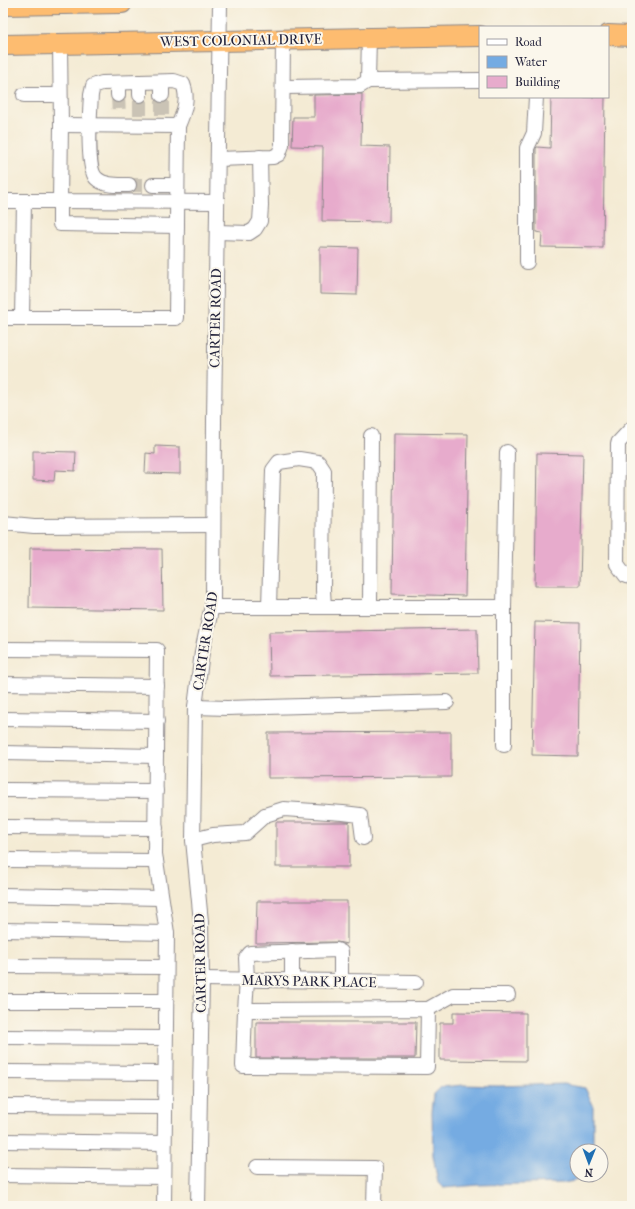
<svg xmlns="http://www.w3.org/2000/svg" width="635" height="1209" viewBox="0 0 635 1209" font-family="'IM FELL French Canon',serif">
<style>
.water{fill:#74abe2;stroke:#4b668e}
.building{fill:#e7abcc}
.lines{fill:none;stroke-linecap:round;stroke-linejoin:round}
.minor-tunnel{stroke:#cac3b5;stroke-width:14;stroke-dasharray:14 7;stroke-linecap:butt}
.minor-casing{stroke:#8b8688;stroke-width:16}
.highway-casing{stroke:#8b8688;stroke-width:22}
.minor{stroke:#fff;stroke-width:14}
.highway{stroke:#fdbc70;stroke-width:20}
.labels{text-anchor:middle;stroke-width:4;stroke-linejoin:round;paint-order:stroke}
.street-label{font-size:14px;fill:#22223b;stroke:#fbf7ec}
</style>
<rect width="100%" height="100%" fill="#fbf7ec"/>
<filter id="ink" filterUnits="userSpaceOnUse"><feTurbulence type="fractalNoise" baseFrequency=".025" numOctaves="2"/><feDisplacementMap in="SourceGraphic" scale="8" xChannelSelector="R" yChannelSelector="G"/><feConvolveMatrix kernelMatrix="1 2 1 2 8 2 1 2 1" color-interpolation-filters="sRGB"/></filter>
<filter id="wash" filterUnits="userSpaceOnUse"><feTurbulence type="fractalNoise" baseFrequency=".012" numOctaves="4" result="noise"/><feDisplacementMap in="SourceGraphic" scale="16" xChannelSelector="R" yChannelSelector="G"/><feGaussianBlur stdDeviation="0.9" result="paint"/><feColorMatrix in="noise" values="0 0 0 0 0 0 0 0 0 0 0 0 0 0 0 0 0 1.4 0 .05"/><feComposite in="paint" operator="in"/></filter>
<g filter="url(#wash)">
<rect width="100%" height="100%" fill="#f4ebd4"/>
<path class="water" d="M 564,1084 L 585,1088 L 593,1105 L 593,1147 L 591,1151 L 577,1151 L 577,1175 L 581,1175 L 578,1180 L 564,1183 L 479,1185 L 443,1188 L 438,1183 L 433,1155 L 432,1112 L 434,1094 L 441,1087 L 464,1085 L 498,1086 Z"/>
<g id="blocks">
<g class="building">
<path d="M 362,94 L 361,146 L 390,147 L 389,222 L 322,221 L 323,147 L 292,146 L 293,117 L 314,117 L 314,95 Z"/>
<path d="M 551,97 L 605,97 L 603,248 L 541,247 L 542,233 L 536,232 L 536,148 L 537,147 L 550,148 Z"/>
<path d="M 320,247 L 358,248 L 357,295 L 320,294 Z"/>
<path d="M 394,433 L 468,434 L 465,596 L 392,594 Z"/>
<path d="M 155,446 L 180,447 L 180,474 L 145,473 L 146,453 L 155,454 Z"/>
<path d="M 33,451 L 76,452 L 75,471 L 55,470 L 54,481 L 33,480 Z"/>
<path d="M 537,453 L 583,454 L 580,586 L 535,586 Z"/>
<path d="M 30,548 L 162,549 L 163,610 L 29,608 Z"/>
<path d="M 535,622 L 580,623 L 578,756 L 532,755 Z"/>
<path d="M 477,629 L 478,673 L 270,676 L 269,632 Z"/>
<path d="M 451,732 L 451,777 L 268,778 L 268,733 Z"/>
<rect x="276" y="822" width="73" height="45"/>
<path d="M 257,901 L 347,901 L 347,944 L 337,942 L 256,943 Z"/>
<path d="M 453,1012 L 526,1013 L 526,1061 L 440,1060 L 440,1023 L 453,1023 Z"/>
<path d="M 256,1022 L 416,1022 L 415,1058 L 256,1058 Z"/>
</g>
</g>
</g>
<g filter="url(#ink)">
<use href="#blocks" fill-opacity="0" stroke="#8b8688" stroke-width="1"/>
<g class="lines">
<g class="minor-tunnel">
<path d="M 118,95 L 119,115"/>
<path d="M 140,115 L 140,95"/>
<path d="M 162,115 L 162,95"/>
<path d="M 129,185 L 153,185"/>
</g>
<g class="minor-casing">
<g id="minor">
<path d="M 60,44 L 61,125 L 60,201 L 217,202"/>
<path d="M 368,81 L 480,80"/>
<path d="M 283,87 L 360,86 L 368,81 L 369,37"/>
<path d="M 24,95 L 60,95"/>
<path d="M 118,95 L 118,83"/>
<path d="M 140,95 L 140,82"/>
<path d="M 162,95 L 162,82"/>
<path d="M 218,159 L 273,157 L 279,154 L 282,145 L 283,39"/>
<path d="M 129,185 C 118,185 104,186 96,178 C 86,168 90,110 91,95 L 93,86 L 102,83 L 140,82 L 174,81 L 183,84 C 189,99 184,112 178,126"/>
<path d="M 153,185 L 177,185"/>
<path d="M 3,201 L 60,201 L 60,224 L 177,226"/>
<path d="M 217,232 L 249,233 L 255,229 L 260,221 L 261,206 L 260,157"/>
<path d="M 527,262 L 527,148 L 534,133 L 536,97"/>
<path d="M 3,318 L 176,318 L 178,126 L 61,125"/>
<path d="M 22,318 L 24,201"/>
<path d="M 632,428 L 618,443 L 617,564 L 626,576 L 632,577"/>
<path d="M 3,523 L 34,526 L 213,525"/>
<path d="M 212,607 L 504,607 L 507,452"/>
<path d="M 269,607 L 273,470 L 279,462 L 299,459 L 318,462 L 324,471 L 323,590 L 324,607"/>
<path d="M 370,607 L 371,436"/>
<path d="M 504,607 L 504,745"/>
<path d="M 3,649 L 157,650 L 155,854 L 167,933 L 164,1206"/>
<path d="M 3,684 L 157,686"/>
<path d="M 195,707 L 227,708 L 447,702"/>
<path d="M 3,719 L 157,721"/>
<path d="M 3,753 L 156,756"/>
<path d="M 3,790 L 156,791"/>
<path d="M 3,827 L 156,828"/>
<path d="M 193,840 L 213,835 L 245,833 L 265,815 L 284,809 L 343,813 L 360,815 L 363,838"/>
<path d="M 3,860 L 156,861"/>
<path d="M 3,895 L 161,898"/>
<path d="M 3,930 L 167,933"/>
<path d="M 292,951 L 292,980"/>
<path d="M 3,966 L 166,967"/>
<path d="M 202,979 L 416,982"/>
<path d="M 3,1001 L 166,1001"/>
<path d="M 428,1009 L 453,995 L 508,995"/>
<path d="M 245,1010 L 243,1066 L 427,1067 L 428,1009 L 245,1010 L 247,980 L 246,958 L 250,953 L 337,950 L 341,952 L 341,981"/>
<path d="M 3,1037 L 165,1038"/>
<path d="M 3,1072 L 165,1073"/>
<path d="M 3,1106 L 165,1107"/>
<path d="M 3,1141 L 164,1143"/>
<path d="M 257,1167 L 375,1168 L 374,1206"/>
<path d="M 3,1175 L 164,1177"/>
<path d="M 198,1206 L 202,979 L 201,922 L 193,840 L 195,707 L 202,652 L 213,601 L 214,420 L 220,3"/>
</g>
</g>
<g class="highway-casing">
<g id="highway">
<path d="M 3,5 L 122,3"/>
<path d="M 608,35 L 632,36"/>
<path d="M 3,45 L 480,36"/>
</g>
</g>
<use href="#minor" class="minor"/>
<use href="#highway" class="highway"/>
</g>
</g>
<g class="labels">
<g class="street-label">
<text transform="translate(241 40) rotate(-1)" y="5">WEST COLONIAL DRIVE</text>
<text transform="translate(215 318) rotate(-89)" y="5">CARTER ROAD</text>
<text transform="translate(205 641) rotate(-81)" y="5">CARTER ROAD</text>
<text transform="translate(200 963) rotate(-91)" y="5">CARTER ROAD</text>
<text transform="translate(309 981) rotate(1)" y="5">MARYS PARK PLACE</text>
</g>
</g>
<rect width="635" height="1209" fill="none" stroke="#fbf7ec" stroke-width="16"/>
<rect x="479" y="26" width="130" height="72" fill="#fbf7ec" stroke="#a4a2a5"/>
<rect x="487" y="39" width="20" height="6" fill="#ffffff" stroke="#a4a2a5"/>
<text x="515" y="46" font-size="12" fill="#22223b">Road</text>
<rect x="487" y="56" width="20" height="12" fill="#74abe2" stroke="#a4a2a5"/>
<text x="515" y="66" font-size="12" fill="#22223b">Water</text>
<rect x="487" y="76" width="20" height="12" fill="#e7abcc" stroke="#a4a2a5"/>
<text x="515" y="86" font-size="12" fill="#22223b">Building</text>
<g transform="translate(589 1163) rotate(181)"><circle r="19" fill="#fbf7ec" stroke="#a4a2a5"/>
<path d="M0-3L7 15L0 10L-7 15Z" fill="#1f6fb2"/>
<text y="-6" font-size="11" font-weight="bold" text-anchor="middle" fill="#22223b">N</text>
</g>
</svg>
